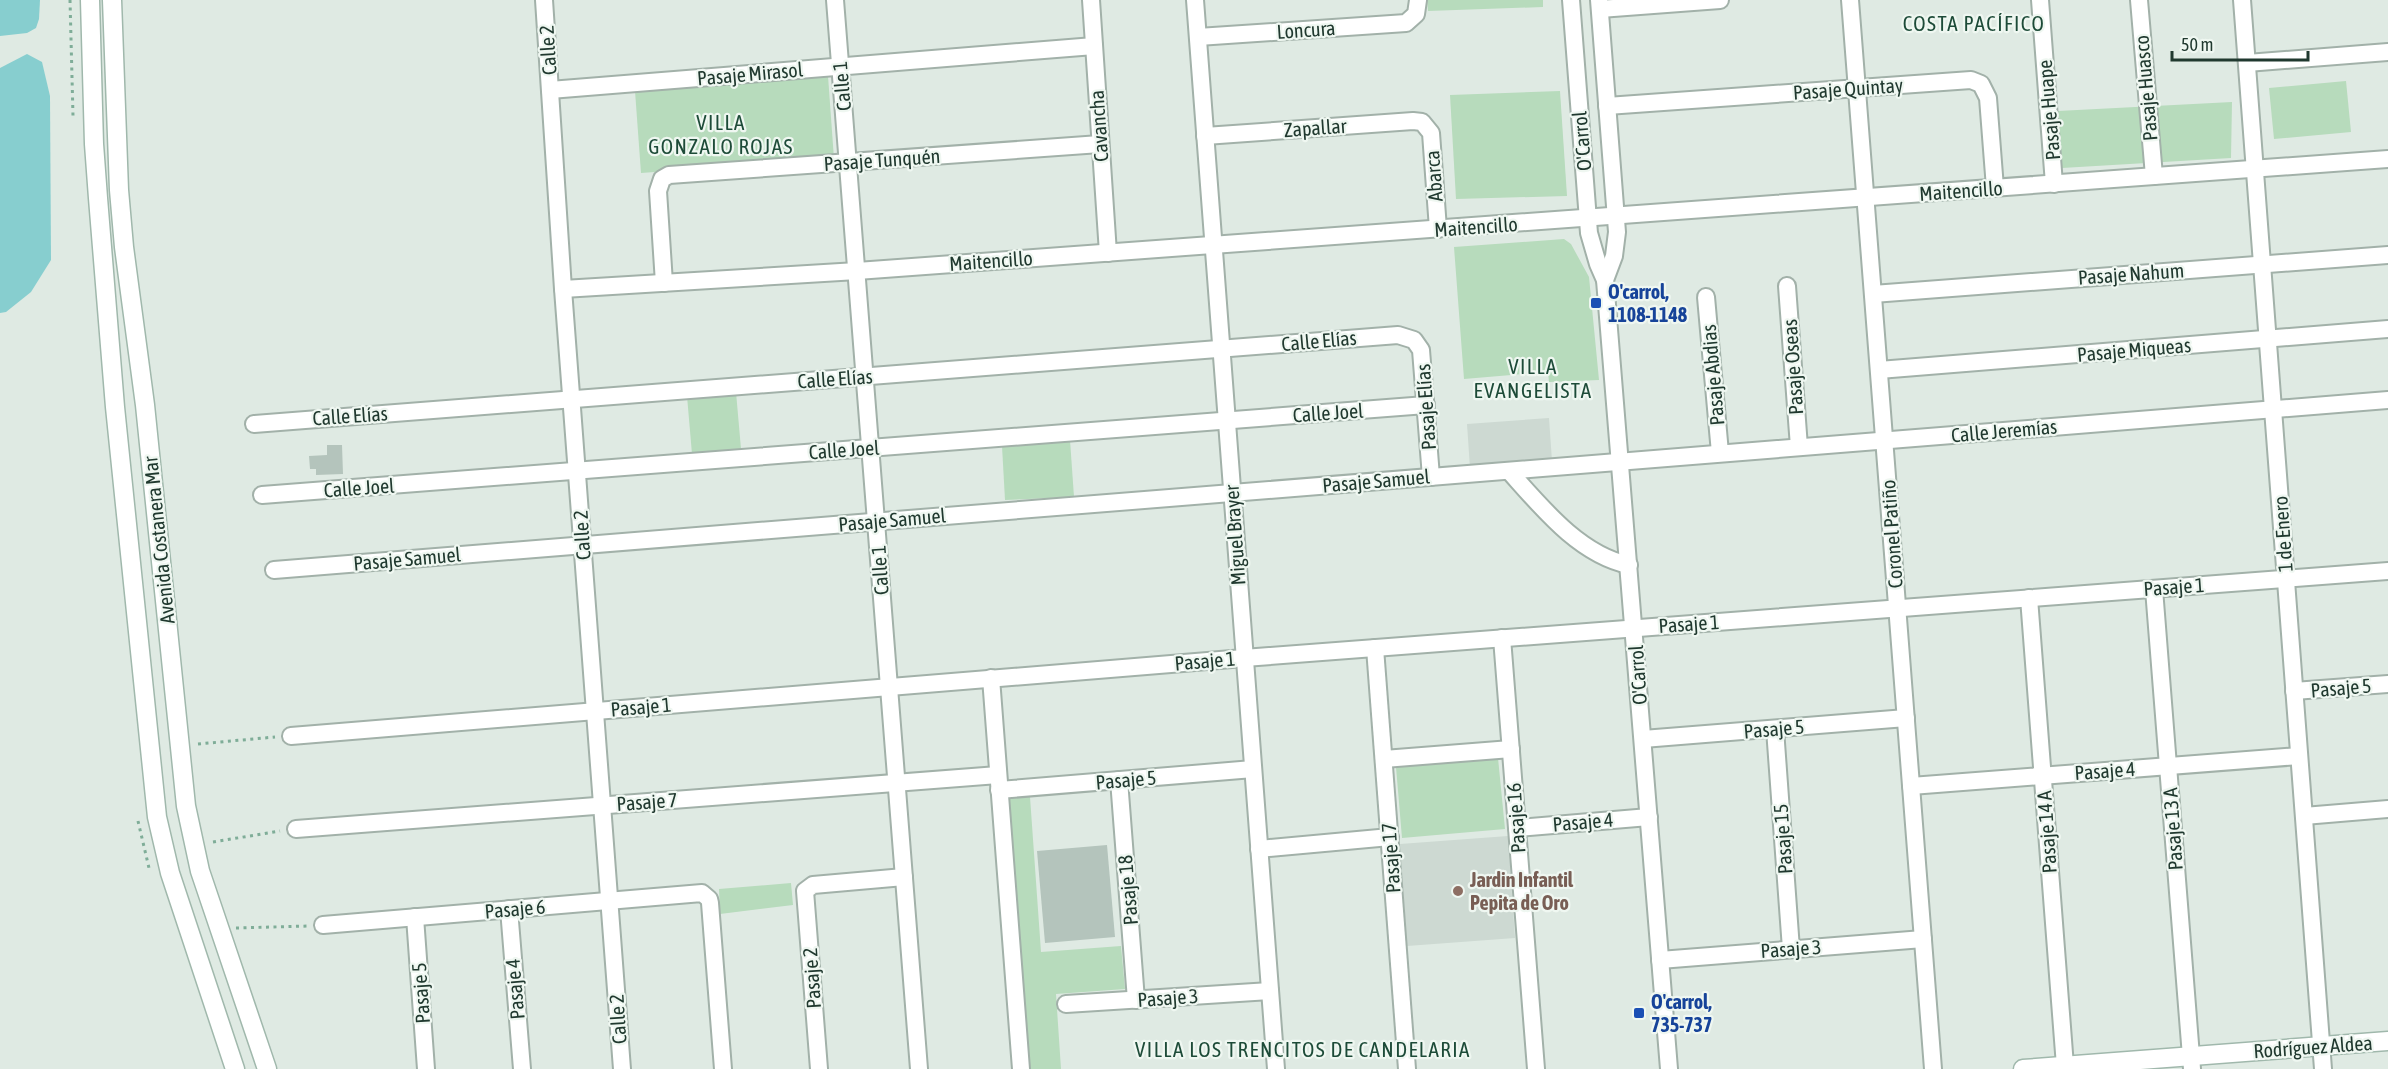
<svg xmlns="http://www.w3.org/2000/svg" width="2388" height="1069" viewBox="0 0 2388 1069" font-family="'Asap Condensed',sans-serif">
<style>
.built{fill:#cdd9d2}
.green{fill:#b7dbbc}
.water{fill:#87cecf}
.building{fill:#b4c4bc}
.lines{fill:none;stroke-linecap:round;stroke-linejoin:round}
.street-casing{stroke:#a2b1a9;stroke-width:20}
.secondary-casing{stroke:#a0b8ac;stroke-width:21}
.path{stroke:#7fad98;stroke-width:3;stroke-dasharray:3 4.5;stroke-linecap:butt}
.street{stroke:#fff;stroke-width:16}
.secondary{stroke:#fff;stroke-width:18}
.transit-dot{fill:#1a4fb4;stroke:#eff7f1;stroke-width:2}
.education-dot{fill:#8d6e63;stroke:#eff7f1;stroke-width:2}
.labels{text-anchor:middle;stroke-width:4.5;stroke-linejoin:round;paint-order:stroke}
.street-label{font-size:20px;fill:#20392f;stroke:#eff7f1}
.transit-label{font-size:20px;font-weight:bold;fill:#164399;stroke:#eff7f1;text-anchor:start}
.education-label{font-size:20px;font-weight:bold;fill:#785e54;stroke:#eff7f1;text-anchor:start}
.neighbourhood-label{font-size:21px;letter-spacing:1.5px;fill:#1d4b38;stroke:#eff7f1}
</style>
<rect width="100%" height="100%" fill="#dfeae3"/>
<g class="built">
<path d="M 1549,418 L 1552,461 L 1470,468 L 1467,424 Z"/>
<path d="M 1508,836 L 1515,938 L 1407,946 L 1400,844 Z"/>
</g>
<g class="green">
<path d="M 1427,0 L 1543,0 L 1543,7 L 1428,11 Z"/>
<path d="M 828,76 L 834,159 L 641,173 L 635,91 Z"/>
<path d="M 2346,81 L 2351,132 L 2274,139 L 2269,88 Z"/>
<path d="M 1560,91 L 1567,196 L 1456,199 L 1450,95 Z"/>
<path d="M 2232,102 L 2231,158 L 2062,168 L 2058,111 Z"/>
<path d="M 1564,239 L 1571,244 L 1589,277 L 1599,380 L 1549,382 L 1548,372 L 1464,379 L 1454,247 Z"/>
<path d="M 736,392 L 741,449 L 692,454 L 687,396 Z"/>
<path d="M 1070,440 L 1074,497 L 1005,500 L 1002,446 Z"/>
<path d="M 1498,758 L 1505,829 L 1402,838 L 1396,767 Z"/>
<path d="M 1030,797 L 1041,952 L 1121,946 L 1125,989 L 1056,994 L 1061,1069 L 1029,1069 L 1007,798 Z"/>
<path d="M 791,883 L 793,905 L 720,914 L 719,889 Z"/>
</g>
<g class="water">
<path d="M 0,0 L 40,0 L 39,19 L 36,28 L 27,33 L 0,36 Z"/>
<path d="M 27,54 L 42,62 L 50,96 L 51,260 L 31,292 L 6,312 L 0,313 L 0,68 Z"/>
</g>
<g class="building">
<path d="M 327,445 L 342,445 L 343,474 L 316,475 L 316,469 L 310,469 L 309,456 L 327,455 Z"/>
<path d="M 1107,845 L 1115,937 L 1045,943 L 1037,851 Z"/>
</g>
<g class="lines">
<g class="street-casing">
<g id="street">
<path d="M 544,0 L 563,289 L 622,1069"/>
<path d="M 835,0 L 919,1069"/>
<path d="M 1091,0 L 1108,253"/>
<path d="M 1195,0 L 1276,1069"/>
<path d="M 1571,0 L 1589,233 L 1598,264 L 1605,280 L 1669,1069"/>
<path d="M 1599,0 L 1617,232 L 1614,256 L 1605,280"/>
<path d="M 1850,0 L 1933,1069"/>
<path d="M 2040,0 L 2054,184"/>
<path d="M 2139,0 L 2154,176"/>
<path d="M 2242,0 L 2323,1069"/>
<path d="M 1600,9 L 1720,0"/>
<path d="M 1198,37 L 1406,23 L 1416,14 L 1418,0"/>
<path d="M 2247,63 L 2388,52"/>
<path d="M 550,90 L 1094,46"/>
<path d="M 1607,106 L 1971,80 L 1981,84 L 1988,98 L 1995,188"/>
<path d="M 1205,136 L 1413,121 L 1422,122 L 1431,133 L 1438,229"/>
<path d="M 664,283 L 658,191 L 662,179 L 669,175 L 1100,144"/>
<path d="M 1787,286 L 1799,447"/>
<path d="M 563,289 L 857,271 L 2388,159"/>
<path d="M 1873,294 L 2388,255"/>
<path d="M 1706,297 L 1720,453"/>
<path d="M 1879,370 L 2388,329"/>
<path d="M 254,424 L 1398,335 L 1414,340 L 1421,350 L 1431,477"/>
<path d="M 1509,471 C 1542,508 1580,555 1629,565"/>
<path d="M 262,495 L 1426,405"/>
<path d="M 274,570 L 2388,400"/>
<path d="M 2154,589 L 2192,1069"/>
<path d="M 2029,598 L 2065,1066"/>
<path d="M 1502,638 L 1536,1069"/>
<path d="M 1375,648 L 1407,1069"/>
<path d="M 991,678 L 1021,1069"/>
<path d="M 2294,691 L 2388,684"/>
<path d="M 1775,729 L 1791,949"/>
<path d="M 291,736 L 1244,658 L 2388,571"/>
<path d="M 1643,739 L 1906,718"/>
<path d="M 1384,759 L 1511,749"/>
<path d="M 1119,780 L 1136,1000"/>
<path d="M 1911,786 L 2299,756"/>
<path d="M 999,790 L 1253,769"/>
<path d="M 2304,816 L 2388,809"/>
<path d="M 1517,828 L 1649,817"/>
<path d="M 296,829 L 998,775"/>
<path d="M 1259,849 L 1390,837"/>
<path d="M 509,909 L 522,1069"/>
<path d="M 415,917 L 426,1069"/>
<path d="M 323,925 L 702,893 L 709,899 L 710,903 L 723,1069"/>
<path d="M 1660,960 L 1923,939"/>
<path d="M 1066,1004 L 1270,991"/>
<path d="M 819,1069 L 805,891 L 813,885 L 904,877"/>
</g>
</g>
<g class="secondary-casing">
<g id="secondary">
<path d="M 90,0 L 94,144 L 98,198 L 115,407 L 157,817 L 170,873 L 235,1069"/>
<path d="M 112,0 L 119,190 L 124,247 L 145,405 L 186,806 L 200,871 L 267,1069"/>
<path d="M 2023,1069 L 2388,1041"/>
</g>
</g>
<g class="path">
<path d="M 70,0 L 73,116"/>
<path d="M 198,744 L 275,737"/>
<path d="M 138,821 L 149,868"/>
<path d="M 213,842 L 280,831"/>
<path d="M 236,928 L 308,926"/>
</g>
<use href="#street" class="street"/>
<use href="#secondary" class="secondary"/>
</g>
<g class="transit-dot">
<rect x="1590" y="297" width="12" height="12" rx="3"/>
<rect x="1633" y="1007" width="12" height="12" rx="3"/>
</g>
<circle class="education-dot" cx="1458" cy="891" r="6"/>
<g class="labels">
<g class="street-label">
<text transform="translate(1306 30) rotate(-4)" y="7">Loncura</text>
<text transform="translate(548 50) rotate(-94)" y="7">Calle 2</text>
<text transform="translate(750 74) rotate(-5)" y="7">Pasaje Mirasol</text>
<text transform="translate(842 86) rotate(-95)" y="7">Calle 1</text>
<text transform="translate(2146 88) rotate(-95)" y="7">Pasaje Huasco</text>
<text transform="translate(1848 89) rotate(-4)" y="7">Pasaje Quintay</text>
<text transform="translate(2049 110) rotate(-95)" y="7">Pasaje Huape</text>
<text transform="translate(1099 126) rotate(-94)" y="7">Cavancha</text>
<text transform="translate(1315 128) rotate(-4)" y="7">Zapallar</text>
<text transform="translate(1582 141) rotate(-95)" y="7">O'Carrol</text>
<text transform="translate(882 160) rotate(-4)" y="7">Pasaje Tunquén</text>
<text transform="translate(1434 176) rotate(-94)" y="7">Abarca</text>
<text transform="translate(1961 191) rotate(-4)" y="7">Maitencillo</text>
<text transform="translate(1476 227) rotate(-4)" y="7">Maitencillo</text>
<text transform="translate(991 261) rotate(-4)" y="7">Maitencillo</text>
<text transform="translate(2131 274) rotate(-4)" y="7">Pasaje Nahum</text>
<text transform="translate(1319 341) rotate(-5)" y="7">Calle Elías</text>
<text transform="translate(2134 350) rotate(-5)" y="7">Pasaje Miqueas</text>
<text transform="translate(1793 367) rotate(-94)" y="7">Pasaje Oseas</text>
<text transform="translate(1713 375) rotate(-95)" y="7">Pasaje Abdias</text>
<text transform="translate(835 379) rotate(-4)" y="7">Calle Elías</text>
<text transform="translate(1426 407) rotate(-94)" y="7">Pasaje Elías</text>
<text transform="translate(1328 413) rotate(-4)" y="7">Calle Joel</text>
<text transform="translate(350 416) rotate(-4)" y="7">Calle Elías</text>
<text transform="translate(2004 431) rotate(-5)" y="7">Calle Jeremías</text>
<text transform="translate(844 450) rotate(-4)" y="7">Calle Joel</text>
<text transform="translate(1376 481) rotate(-5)" y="7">Pasaje Samuel</text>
<text transform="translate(359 488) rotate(-4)" y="7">Calle Joel</text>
<text transform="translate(892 520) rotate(-5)" y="7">Pasaje Samuel</text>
<text transform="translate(1892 534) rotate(-94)" y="7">Coronel Patiño</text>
<text transform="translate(2283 534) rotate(-94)" y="7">1 de Enero</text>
<text transform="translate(582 535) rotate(-94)" y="7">Calle 2</text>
<text transform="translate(1235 535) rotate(-94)" y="7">Miguel Brayer</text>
<text transform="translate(159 540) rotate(-96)" y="7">Avenida Costanera Mar</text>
<text transform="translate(407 559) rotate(-5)" y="7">Pasaje Samuel</text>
<text transform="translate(880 570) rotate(-94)" y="7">Calle 1</text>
<text transform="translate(2174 587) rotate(-4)" y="7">Pasaje 1</text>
<text transform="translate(1689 624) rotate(-4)" y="7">Pasaje 1</text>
<text transform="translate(1205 661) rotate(-5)" y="7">Pasaje 1</text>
<text transform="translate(1638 675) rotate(-94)" y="7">O'Carrol</text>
<text transform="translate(2341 688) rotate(-5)" y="7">Pasaje 5</text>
<text transform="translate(641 707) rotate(-5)" y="7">Pasaje 1</text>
<text transform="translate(1774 729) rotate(-5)" y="7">Pasaje 5</text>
<text transform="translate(2105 771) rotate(-4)" y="7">Pasaje 4</text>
<text transform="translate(1126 780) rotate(-5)" y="7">Pasaje 5</text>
<text transform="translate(647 802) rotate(-4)" y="7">Pasaje 7</text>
<text transform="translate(1516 818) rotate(-94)" y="7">Pasaje 16</text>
<text transform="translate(1583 822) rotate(-5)" y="7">Pasaje 4</text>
<text transform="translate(2173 829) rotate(-94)" y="7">Pasaje 13 A</text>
<text transform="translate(2047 832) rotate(-94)" y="7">Pasaje 14 A</text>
<text transform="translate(1783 839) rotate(-94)" y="7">Pasaje 15</text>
<text transform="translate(1391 858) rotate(-94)" y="7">Pasaje 17</text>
<text transform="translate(1128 890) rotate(-95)" y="7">Pasaje 18</text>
<text transform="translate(515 909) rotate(-5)" y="7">Pasaje 6</text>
<text transform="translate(1791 949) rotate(-4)" y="7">Pasaje 3</text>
<text transform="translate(812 978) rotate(-94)" y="7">Pasaje 2</text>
<text transform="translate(515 989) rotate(-95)" y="7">Pasaje 4</text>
<text transform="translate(421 993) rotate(-94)" y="7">Pasaje 5</text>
<text transform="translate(1168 998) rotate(-4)" y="7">Pasaje 3</text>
<text transform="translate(618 1019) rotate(-94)" y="7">Calle 2</text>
<text transform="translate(2313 1047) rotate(-4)" y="7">Rodríguez Aldea</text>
</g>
<g class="transit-label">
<text x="1608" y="299">O'carrol,<tspan x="1608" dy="23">1108-1148</tspan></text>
<text x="1651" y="1009">O'carrol,<tspan x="1651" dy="23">735-737</tspan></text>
</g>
<g class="education-label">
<text x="1470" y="887">Jardin Infantil<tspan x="1470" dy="23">Pepita de Oro</tspan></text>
</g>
<g class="neighbourhood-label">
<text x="1974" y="31">COSTA PACÍFICO</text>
<text x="721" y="130">VILLA<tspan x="721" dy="24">GONZALO ROJAS</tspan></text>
<text x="1533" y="374">VILLA<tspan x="1533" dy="24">EVANGELISTA</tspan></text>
<text x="1303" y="1057">VILLA LOS TRENCITOS DE CANDELARIA</text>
</g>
</g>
<path d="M2172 51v9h136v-9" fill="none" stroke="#20392f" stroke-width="3"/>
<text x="2181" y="51" font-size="18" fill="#20392f" stroke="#eff7f1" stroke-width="4.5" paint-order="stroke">50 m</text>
</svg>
